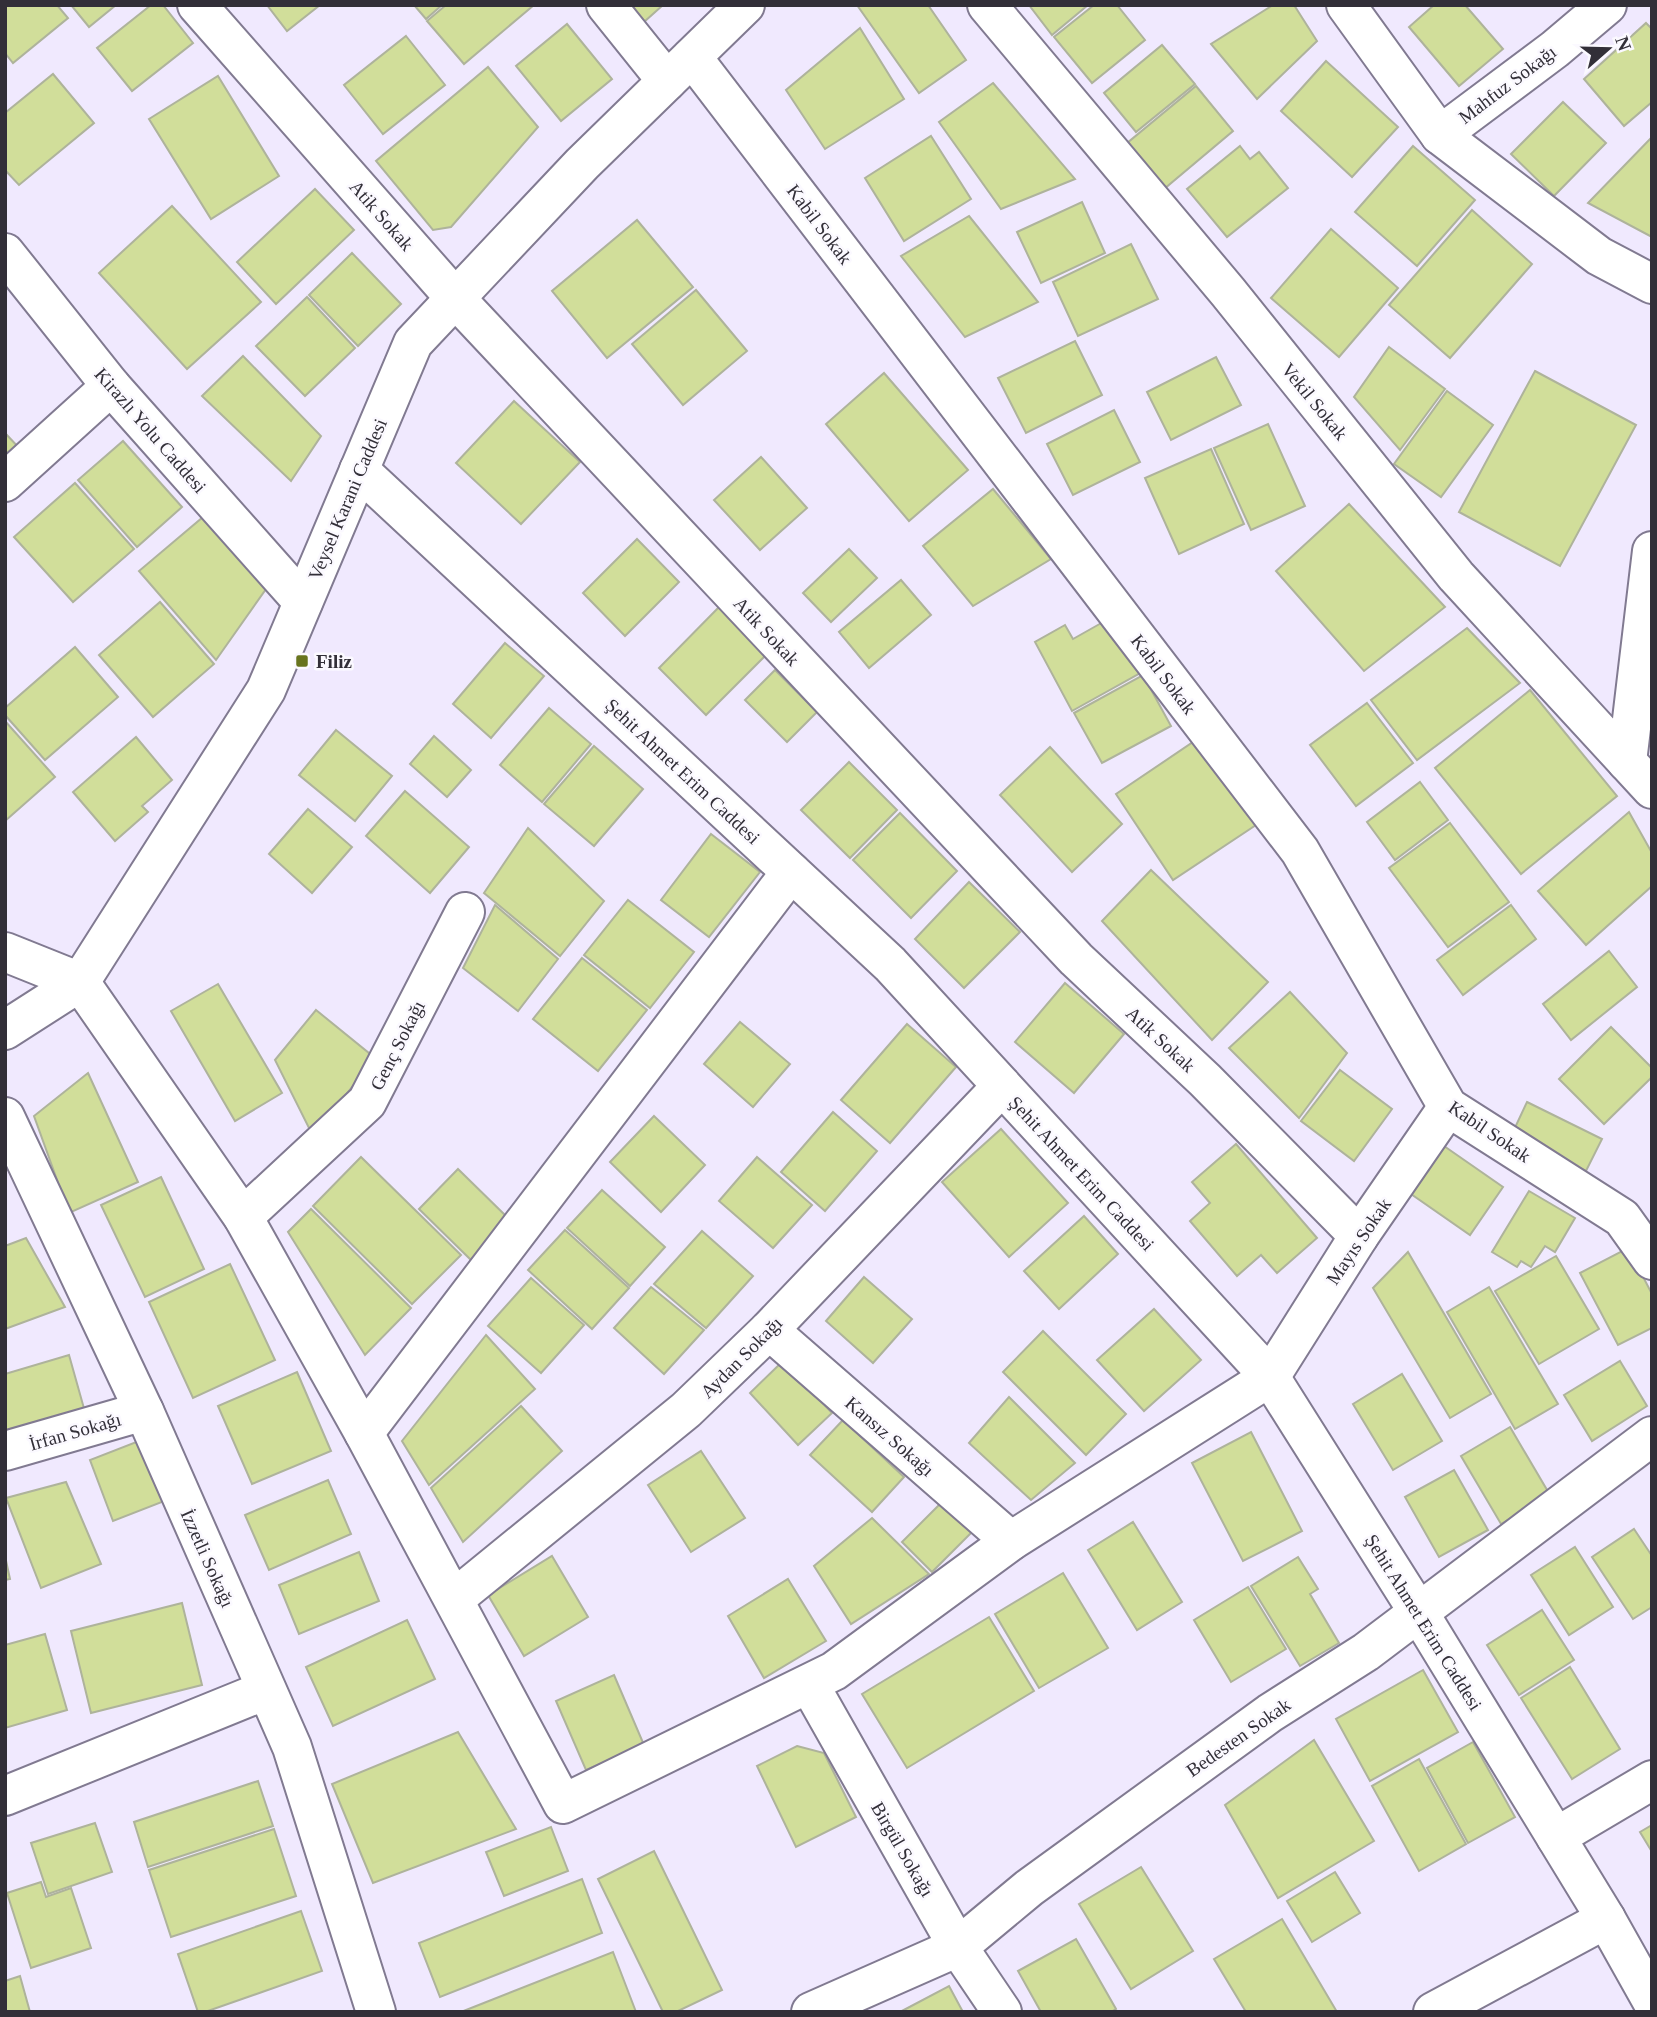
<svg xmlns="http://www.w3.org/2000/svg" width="1657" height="2017" viewBox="0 0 1657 2017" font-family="'Times New Roman',serif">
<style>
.building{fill:#d1de9a;stroke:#aeb39b;stroke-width:2}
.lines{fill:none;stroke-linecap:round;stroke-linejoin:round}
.minor-casing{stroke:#817a91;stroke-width:42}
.major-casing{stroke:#817a91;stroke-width:42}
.minor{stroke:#fff;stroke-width:38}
.major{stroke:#fff;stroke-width:38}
.poi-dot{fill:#68741e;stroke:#fbf9ff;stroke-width:2.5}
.labels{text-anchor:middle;stroke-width:5;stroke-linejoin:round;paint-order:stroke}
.street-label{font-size:19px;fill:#322f38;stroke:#fbf9ff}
.poi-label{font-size:19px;font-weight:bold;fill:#322f38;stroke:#fbf9ff;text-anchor:start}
</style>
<rect width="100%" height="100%" fill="#f0e9fe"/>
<g class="building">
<path d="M 5,5 L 57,5 L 68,18 L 13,63 L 5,53 Z"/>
<path d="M 71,5 L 116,5 L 89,27 Z"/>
<path d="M 151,5 L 163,5 L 193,43 L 132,91 L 97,48 Z"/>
<path d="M 267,5 L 320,5 L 287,31 Z"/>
<path d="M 414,5 L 442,5 L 426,19 Z"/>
<path d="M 446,5 L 534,5 L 464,64 L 427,21 Z"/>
<path d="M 613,5 L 663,5 L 635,30 Z"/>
<path d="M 857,5 L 928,5 L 966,60 L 919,93 Z"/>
<path d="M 1029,5 L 1088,5 L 1052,35 Z"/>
<path d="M 1094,5 L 1117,5 L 1145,40 L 1092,83 L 1054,37 Z"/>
<path d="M 1273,5 L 1294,5 L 1317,41 L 1257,99 L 1211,44 Z"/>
<path d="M 1434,5 L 1465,5 L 1503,49 L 1459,86 L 1409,27 Z"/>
<path d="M 1646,23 L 1652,29 L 1652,102 L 1624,126 L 1584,79 Z"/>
<path d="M 567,24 L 612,79 L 561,121 L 516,66 Z"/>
<path d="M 860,28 L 904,99 L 825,149 L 786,90 Z"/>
<path d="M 406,36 L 445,85 L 383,134 L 344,85 Z"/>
<path d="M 1162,45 L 1195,84 L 1136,132 L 1104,93 Z"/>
<path d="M 1326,61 L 1398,127 L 1352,177 L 1281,111 Z"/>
<path d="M 488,67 L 538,127 L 451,227 L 433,230 L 376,161 Z"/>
<path d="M 53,74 L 94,123 L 19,185 L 5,170 L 5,113 Z"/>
<path d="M 218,76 L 279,176 L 211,219 L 149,119 Z"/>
<path d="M 993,83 L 1075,179 L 1001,209 L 939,122 Z"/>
<path d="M 1196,86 L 1233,131 L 1164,189 L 1126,144 Z"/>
<path d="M 1563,102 L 1606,143 L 1554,196 L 1511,154 Z"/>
<path d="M 931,136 L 971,199 L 904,241 L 865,178 Z"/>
<path d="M 1652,137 L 1652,237 L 1588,203 Z"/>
<path d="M 1240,146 L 1250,159 L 1259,152 L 1288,188 L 1227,237 L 1187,189 Z"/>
<path d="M 1413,146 L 1475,200 L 1417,266 L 1355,212 Z"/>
<path d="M 315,189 L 354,230 L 276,304 L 237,262 Z"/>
<path d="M 1082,202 L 1105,253 L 1041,283 L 1017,232 Z"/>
<path d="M 172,206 L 261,302 L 187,369 L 99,273 Z"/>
<path d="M 1472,210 L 1532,264 L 1450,358 L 1389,305 Z"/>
<path d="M 969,216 L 1038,302 L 965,337 L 901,256 Z"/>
<path d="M 637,220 L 693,287 L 607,358 L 552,291 Z"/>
<path d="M 1331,229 L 1398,288 L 1339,357 L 1271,298 Z"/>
<path d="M 1131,244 L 1158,299 L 1078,336 L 1053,282 Z"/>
<path d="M 352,253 L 401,304 L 358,346 L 309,295 Z"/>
<path d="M 696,290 L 747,351 L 683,405 L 632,344 Z"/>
<path d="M 307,297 L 355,348 L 305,396 L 256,346 Z"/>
<path d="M 1075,341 L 1102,395 L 1026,433 L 998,378 Z"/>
<path d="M 1389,347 L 1445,389 L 1400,450 L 1354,397 Z"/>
<path d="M 243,356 L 321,436 L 291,481 L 202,396 Z"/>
<path d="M 1216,357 L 1241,405 L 1171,440 L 1147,392 Z"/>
<path d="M 1535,371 L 1636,425 L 1560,566 L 1459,512 Z"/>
<path d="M 884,373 L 968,470 L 909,521 L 826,424 Z"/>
<path d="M 1447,391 L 1493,425 L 1441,497 L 1394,464 Z"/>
<path d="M 514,401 L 580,462 L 521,524 L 456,463 Z"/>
<path d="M 1114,410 L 1140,462 L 1073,495 L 1047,444 Z"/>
<path d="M 1268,424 L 1305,506 L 1251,530 L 1214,448 Z"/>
<path d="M 5,433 L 22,451 L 5,467 Z"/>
<path d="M 123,441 L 182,507 L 137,547 L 78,480 Z"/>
<path d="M 1211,449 L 1244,524 L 1179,554 L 1145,478 Z"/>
<path d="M 761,457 L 807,508 L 760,550 L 714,500 Z"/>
<path d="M 75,483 L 134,549 L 73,602 L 14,537 Z"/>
<path d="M 993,489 L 1051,559 L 973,606 L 923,546 Z"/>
<path d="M 1349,504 L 1445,607 L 1364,671 L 1276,571 Z"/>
<path d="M 209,512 L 271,582 L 216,660 L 139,571 Z"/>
<path d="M 637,539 L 679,582 L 625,636 L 583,593 Z"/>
<path d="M 849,549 L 877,578 L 831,622 L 803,593 Z"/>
<path d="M 901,580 L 931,615 L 869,668 L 839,632 Z"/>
<path d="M 160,602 L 214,664 L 153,717 L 99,655 Z"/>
<path d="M 722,604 L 769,652 L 706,715 L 659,668 Z"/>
<path d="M 1112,617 L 1142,672 L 1072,711 L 1035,642 L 1065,625 L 1073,639 Z"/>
<path d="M 1467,628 L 1520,683 L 1417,760 L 1371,700 Z"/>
<path d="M 505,643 L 544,676 L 491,738 L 453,704 Z"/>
<path d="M 75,647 L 118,697 L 45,760 L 5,715 L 5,708 Z"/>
<path d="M 775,670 L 817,712 L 787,742 L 745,700 Z"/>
<path d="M 1143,675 L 1171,726 L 1102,763 L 1074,713 Z"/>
<path d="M 1530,690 L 1617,796 L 1521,874 L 1435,768 Z"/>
<path d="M 1367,703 L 1413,763 L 1356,806 L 1310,745 Z"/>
<path d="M 549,708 L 591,744 L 542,802 L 500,765 Z"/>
<path d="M 5,721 L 55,777 L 5,821 Z"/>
<path d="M 336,730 L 392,776 L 355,821 L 299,775 Z"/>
<path d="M 434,736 L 471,770 L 447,797 L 410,764 Z"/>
<path d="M 136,737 L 172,780 L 142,806 L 148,812 L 115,841 L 73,792 Z"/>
<path d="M 1199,738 L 1256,825 L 1173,880 L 1116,794 Z"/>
<path d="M 594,746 L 643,789 L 594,846 L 544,804 Z"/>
<path d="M 1050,747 L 1122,824 L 1072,872 L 1000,795 Z"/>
<path d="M 849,762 L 897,810 L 850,858 L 801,810 Z"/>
<path d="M 1420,782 L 1448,820 L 1395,860 L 1367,822 Z"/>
<path d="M 405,791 L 469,847 L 430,893 L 366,836 Z"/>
<path d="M 308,809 L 352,847 L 312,893 L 269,854 Z"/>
<path d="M 1629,812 L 1652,853 L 1652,886 L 1586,945 L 1538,891 Z"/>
<path d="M 900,813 L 957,871 L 911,918 L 853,860 Z"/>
<path d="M 1450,823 L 1509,902 L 1448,947 L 1389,868 Z"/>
<path d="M 528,828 L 604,901 L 560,956 L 484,893 Z"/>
<path d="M 711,834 L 760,872 L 709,937 L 661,900 Z"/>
<path d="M 1151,870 L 1268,982 L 1212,1040 L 1102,921 Z"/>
<path d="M 969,882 L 1020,932 L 964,988 L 915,939 Z"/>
<path d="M 628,900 L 694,952 L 650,1008 L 584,955 Z"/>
<path d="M 495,905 L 558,959 L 518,1011 L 463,968 Z"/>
<path d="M 1511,905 L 1536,939 L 1463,995 L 1437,960 Z"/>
<path d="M 1609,951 L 1637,987 L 1571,1040 L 1543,1004 Z"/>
<path d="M 582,958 L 647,1010 L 598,1071 L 533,1019 Z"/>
<path d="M 1065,983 L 1124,1034 L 1074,1093 L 1015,1042 Z"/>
<path d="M 218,984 L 282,1093 L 235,1121 L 171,1011 Z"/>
<path d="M 1290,992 L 1347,1053 L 1299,1118 L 1229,1048 Z"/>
<path d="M 316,1010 L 375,1058 L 313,1136 L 275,1060 Z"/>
<path d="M 740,1022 L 790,1064 L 753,1107 L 704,1064 Z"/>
<path d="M 907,1024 L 956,1067 L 890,1143 L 841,1100 Z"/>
<path d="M 1611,1027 L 1652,1068 L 1652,1077 L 1604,1124 L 1559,1079 Z"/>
<path d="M 1340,1070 L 1392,1109 L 1354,1161 L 1301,1121 Z"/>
<path d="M 88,1073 L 138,1182 L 69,1213 L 34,1116 Z"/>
<path d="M 1527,1102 L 1602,1139 L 1586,1171 L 1512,1134 Z"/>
<path d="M 833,1112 L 877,1151 L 825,1211 L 781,1172 Z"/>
<path d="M 654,1116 L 705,1165 L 661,1212 L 610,1162 Z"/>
<path d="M 1001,1129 L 1068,1203 L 1009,1257 L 942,1182 Z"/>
<path d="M 1236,1144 L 1317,1238 L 1277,1273 L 1261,1255 L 1237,1276 L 1190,1221 L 1210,1203 L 1192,1182 Z"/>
<path d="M 1444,1146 L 1503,1187 L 1470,1235 L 1411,1194 Z"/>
<path d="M 361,1157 L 461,1255 L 412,1304 L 313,1206 Z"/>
<path d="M 757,1157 L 812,1205 L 773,1248 L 719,1201 Z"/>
<path d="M 458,1169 L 510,1220 L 471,1260 L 419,1209 Z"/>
<path d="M 161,1177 L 204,1269 L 145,1297 L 101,1205 Z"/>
<path d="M 602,1190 L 665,1247 L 630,1286 L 567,1228 Z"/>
<path d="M 1529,1191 L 1575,1218 L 1555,1252 L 1545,1246 L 1531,1267 L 1521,1261 L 1517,1267 L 1492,1252 Z"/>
<path d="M 311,1209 L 411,1308 L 365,1355 L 288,1232 Z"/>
<path d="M 1084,1216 L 1118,1254 L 1059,1309 L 1024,1271 Z"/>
<path d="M 565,1230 L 629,1288 L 592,1329 L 528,1270 Z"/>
<path d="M 702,1231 L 753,1276 L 706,1328 L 654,1284 Z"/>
<path d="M 26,1238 L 65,1307 L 5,1329 L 5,1246 Z"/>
<path d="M 1628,1248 L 1652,1294 L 1652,1328 L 1618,1345 L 1580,1273 Z"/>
<path d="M 1408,1252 L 1491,1394 L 1450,1418 L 1373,1288 Z"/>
<path d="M 1556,1256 L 1599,1329 L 1539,1364 L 1495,1291 Z"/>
<path d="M 230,1264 L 275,1360 L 193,1398 L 149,1302 Z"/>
<path d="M 864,1277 L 912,1319 L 873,1363 L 826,1321 Z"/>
<path d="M 531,1278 L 584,1325 L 541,1373 L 488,1326 Z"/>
<path d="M 651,1287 L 704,1330 L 664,1374 L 614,1328 Z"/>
<path d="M 1489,1287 L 1558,1404 L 1515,1429 L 1447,1312 Z"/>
<path d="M 1154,1309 L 1201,1360 L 1144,1411 L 1097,1360 Z"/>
<path d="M 1043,1331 L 1126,1414 L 1086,1455 L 1003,1372 Z"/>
<path d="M 486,1335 L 535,1389 L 429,1485 L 402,1441 Z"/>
<path d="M 69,1355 L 85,1412 L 5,1435 L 5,1374 Z"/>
<path d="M 783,1361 L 832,1413 L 798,1445 L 750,1393 Z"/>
<path d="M 1620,1361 L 1647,1406 L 1592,1441 L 1564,1395 Z"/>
<path d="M 297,1372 L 331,1451 L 252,1484 L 218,1406 Z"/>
<path d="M 1402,1374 L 1442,1441 L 1393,1470 L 1353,1404 Z"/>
<path d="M 1009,1397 L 1075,1463 L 1031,1500 L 969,1443 Z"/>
<path d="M 521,1406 L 562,1451 L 463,1542 L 431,1488 Z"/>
<path d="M 843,1420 L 904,1477 L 872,1512 L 810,1455 Z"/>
<path d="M 1510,1427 L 1550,1495 L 1501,1524 L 1461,1456 Z"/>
<path d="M 1251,1432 L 1302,1531 L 1243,1561 L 1192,1463 Z"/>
<path d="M 144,1439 L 167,1500 L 113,1521 L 90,1460 Z"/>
<path d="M 701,1451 L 745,1518 L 691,1552 L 648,1485 Z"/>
<path d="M 1454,1470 L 1488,1530 L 1439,1557 L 1405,1497 Z"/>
<path d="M 328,1480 L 351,1534 L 269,1570 L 245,1515 Z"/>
<path d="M 66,1482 L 101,1564 L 41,1588 L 6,1498 Z"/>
<path d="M 945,1499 L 975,1529 L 932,1572 L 902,1542 Z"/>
<path d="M 872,1518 L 929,1574 L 851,1624 L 814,1566 Z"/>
<path d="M 1133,1522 L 1182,1602 L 1137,1630 L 1088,1550 Z"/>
<path d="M 1634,1529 L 1652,1556 L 1652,1607 L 1633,1619 L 1592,1557 Z"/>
<path d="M 1575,1547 L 1613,1607 L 1569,1635 L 1531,1575 Z"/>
<path d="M 359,1552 L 379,1601 L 299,1634 L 279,1585 Z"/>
<path d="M 5,1556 L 10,1579 L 5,1580 Z"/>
<path d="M 552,1556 L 588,1617 L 524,1656 L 488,1595 Z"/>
<path d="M 1298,1557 L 1318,1589 L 1310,1594 L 1339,1643 L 1300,1666 L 1251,1586 Z"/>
<path d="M 1063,1573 L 1108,1648 L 1039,1688 L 995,1614 Z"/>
<path d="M 788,1579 L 826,1641 L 764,1678 L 728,1616 Z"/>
<path d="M 1248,1587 L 1286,1649 L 1231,1682 L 1194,1620 Z"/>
<path d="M 182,1603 L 202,1685 L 91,1713 L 71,1631 Z"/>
<path d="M 1542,1610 L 1574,1660 L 1519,1695 L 1487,1645 Z"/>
<path d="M 989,1617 L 1034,1691 L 907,1768 L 862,1694 Z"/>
<path d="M 407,1620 L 435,1679 L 333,1726 L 306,1667 Z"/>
<path d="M 45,1634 L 67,1710 L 5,1728 L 5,1645 Z"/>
<path d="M 1570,1667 L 1620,1749 L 1572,1779 L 1521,1698 Z"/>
<path d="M 1423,1670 L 1458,1732 L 1370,1781 L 1336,1719 Z"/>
<path d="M 614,1675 L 644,1745 L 586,1770 L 556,1701 Z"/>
<path d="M 458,1732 L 516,1829 L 373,1883 L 332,1784 Z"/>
<path d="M 1314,1740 L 1374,1841 L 1278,1898 L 1225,1805 Z"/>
<path d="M 1473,1742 L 1515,1817 L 1468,1843 L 1427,1768 Z"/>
<path d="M 797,1746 L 824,1753 L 856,1817 L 796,1847 L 757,1766 Z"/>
<path d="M 1419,1759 L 1466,1844 L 1419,1871 L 1372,1786 Z"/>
<path d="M 258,1781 L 273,1826 L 148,1867 L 134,1822 Z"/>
<path d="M 95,1823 L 112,1872 L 48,1894 L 31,1843 Z"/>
<path d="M 1652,1825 L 1652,1852 L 1640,1832 Z"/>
<path d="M 551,1827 L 568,1871 L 504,1896 L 486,1852 Z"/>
<path d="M 274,1829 L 296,1896 L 171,1937 L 149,1870 Z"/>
<path d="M 654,1851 L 722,1990 L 676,2012 L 663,2012 L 598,1879 Z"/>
<path d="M 1141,1867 L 1193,1951 L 1131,1989 L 1079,1904 Z"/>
<path d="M 1335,1872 L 1360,1913 L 1312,1942 L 1287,1901 Z"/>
<path d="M 582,1879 L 602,1933 L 440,1997 L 419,1943 Z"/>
<path d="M 41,1882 L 46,1897 L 71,1888 L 91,1948 L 31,1968 L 7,1893 Z"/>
<path d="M 301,1911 L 322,1971 L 205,2012 L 198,2012 L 178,1954 Z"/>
<path d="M 1282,1919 L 1337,2012 L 1246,2012 L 1214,1959 Z"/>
<path d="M 1076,1939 L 1116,2009 L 1111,2012 L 1041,2012 L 1018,1971 Z"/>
<path d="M 613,1952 L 636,2012 L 461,2012 Z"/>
<path d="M 20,1976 L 30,2012 L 5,2012 L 5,1981 Z"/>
<path d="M 949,1986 L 963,2012 L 900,2012 Z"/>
</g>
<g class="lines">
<g class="minor-casing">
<g id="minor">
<path d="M 197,5 L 455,298 L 1076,959 L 1205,1080 L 1359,1236"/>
<path d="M 606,5 L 667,81"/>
<path d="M 987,5 L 1228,292 L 1456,576 L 1652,789"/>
<path d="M 1346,5 L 1440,135 L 1599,256 L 1652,284"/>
<path d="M 692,57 L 1300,851 L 1448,1107 L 1622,1218 L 1652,1260"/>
<path d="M 1440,135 L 1555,49 L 1607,5"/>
<path d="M 5,253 L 111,386 L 303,602"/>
<path d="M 359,470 L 890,964 L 1270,1377 L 1419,1613 L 1606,1919 L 1652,2001"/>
<path d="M 5,482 L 111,386"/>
<path d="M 1627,762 L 1652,551"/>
<path d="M 5,952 L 80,982 L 243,1217 L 364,1433 L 563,1804 L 834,1671 L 1011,1541 L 1270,1377 L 1359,1236 L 1448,1107"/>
<path d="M 5,1117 L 144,1411 L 292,1747 L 376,2012"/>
<path d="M 243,1217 L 367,1102 L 465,912"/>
<path d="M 769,1330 L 1011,1541"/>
<path d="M 364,1433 L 791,872"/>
<path d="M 5,1451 L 144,1411"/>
<path d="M 454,1599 L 686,1410 L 769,1330 L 1002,1086"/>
<path d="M 809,1684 L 958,1947 L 1002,2012"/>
<path d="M 5,1796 L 266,1690"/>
<path d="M 1556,1837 L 1652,1780"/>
<path d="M 811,2012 L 958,1947 L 1029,1888 L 1270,1713 L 1366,1652 L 1652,1436"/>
<path d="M 1433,2012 L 1606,1919"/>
</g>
</g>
<g class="major-casing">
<path id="major" d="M 5,1030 L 80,982 L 266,690 L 413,343 L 582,164 L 745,5"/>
</g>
<use href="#minor" class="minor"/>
<use href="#major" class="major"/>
</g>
<rect class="poi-dot" x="295" y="654" width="14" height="14" rx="3.5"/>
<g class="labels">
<g class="street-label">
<text transform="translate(1507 84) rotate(-37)" y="7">Mahfuz Sokağı</text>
<text transform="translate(382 215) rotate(49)" y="7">Atik Sokak</text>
<text transform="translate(820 224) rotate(53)" y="7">Kabil Sokak</text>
<text transform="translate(1315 401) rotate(51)" y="7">Vekil Sokak</text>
<text transform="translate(151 430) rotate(49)" y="7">Kirazlı Yolu Caddesi</text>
<text transform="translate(347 499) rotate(-67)" y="7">Veysel Karani Caddesi</text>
<text transform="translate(767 631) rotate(47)" y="7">Atik Sokak</text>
<text transform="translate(1164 674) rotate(53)" y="7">Kabil Sokak</text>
<text transform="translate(683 771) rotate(43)" y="7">Şehit Ahmet Erim Caddesi</text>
<text transform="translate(1161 1039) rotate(43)" y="7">Atik Sokak</text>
<text transform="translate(397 1045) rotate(-63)" y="7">Genç Sokağı</text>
<text transform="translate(1490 1131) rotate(34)" y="7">Kabil Sokak</text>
<text transform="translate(1082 1173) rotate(47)" y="7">Şehit Ahmet Erim Caddesi</text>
<text transform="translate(1358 1241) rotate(-56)" y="7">Mayıs Sokak</text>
<text transform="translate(741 1357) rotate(-45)" y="7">Aydan Sokağı</text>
<text transform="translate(75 1431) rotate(-16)" y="7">İrfan Sokağı</text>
<text transform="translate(890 1436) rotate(41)" y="7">Kansız Sokağı</text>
<text transform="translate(208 1558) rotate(66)" y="7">İzzetli Sokağı</text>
<text transform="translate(1424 1622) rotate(58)" y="7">Şehit Ahmet Erim Caddesi</text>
<text transform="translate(1238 1737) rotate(-35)" y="7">Bedesten Sokak</text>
<text transform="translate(903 1849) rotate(60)" y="7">Birgül Sokağı</text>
</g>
<g class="poi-label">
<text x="316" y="668">Filiz</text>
</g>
</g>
<rect width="1657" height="2017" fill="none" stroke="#322f38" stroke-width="14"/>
<g transform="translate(1608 49) rotate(70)" stroke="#fbf9ff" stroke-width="5" paint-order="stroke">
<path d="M0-5L12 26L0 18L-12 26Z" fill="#322f38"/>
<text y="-10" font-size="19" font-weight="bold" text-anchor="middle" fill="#322f38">N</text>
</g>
</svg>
